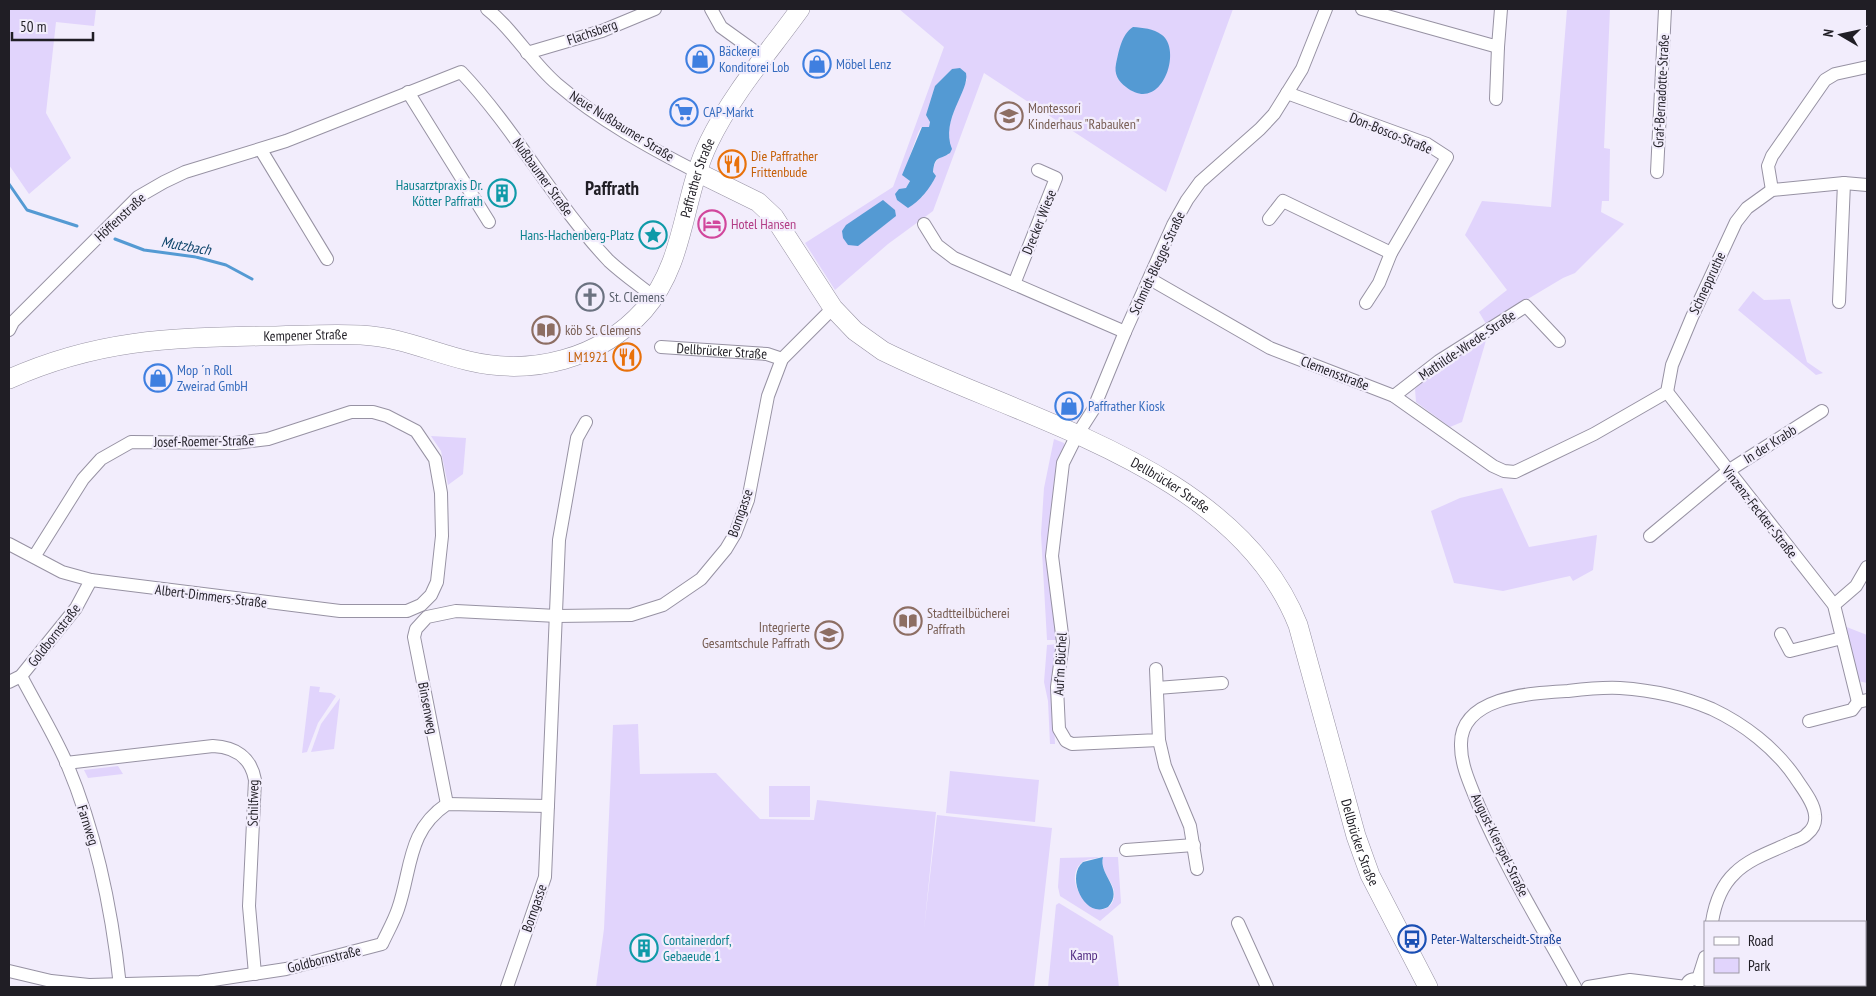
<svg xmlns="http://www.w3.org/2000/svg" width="1876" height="996" viewBox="0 0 1876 996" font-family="'PT Sans Narrow',sans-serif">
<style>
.green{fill:#e1d4fc;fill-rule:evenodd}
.water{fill:#549ad3}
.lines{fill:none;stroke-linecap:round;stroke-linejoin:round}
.stream{stroke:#549ad3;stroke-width:3}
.street-casing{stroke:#9792a3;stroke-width:14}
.secondary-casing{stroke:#9792a3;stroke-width:20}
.street{stroke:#fff;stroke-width:12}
.secondary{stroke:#fff;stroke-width:19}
.labels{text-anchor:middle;stroke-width:4.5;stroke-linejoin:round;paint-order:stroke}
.street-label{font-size:14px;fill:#201e25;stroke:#f2edfc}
.shop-label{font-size:14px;fill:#366cbe;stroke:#f2edfc;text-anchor:start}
.education-label{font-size:14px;fill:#785e54;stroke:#f2edfc;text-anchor:start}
.food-label{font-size:14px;fill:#c56008;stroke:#f2edfc;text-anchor:start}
.culture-label{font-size:14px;fill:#0d838f;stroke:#f2edfc;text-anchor:end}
.hotel-label{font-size:14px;fill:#b23c85;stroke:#f2edfc;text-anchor:start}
.worship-label{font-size:14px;fill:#5b616d;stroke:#f2edfc;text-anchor:start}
.transit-label{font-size:14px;fill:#164399;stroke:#f2edfc;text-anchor:start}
.park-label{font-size:14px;fill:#512b82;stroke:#f2edfc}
.water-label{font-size:15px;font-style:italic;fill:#0f456b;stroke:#f2edfc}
.district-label{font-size:19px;font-weight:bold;fill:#201e25;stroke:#f2edfc}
</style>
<rect width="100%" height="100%" fill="#f2edfc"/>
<g class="green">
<path d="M 9,9 L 96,9 L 94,26 L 56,22 L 46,113 L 71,158 L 29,194 L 9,165 Z"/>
<path d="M 899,9 L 1233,9 L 1166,192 L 984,73 L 933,211 L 888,244 L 835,290 L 805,243 L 893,187 L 944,47 ZM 952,69 L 967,79 L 957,102 L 949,126 L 949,154 C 933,158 933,166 933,182 L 927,187 L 922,197 L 899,189 L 906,189 L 910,180 L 903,175 L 918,133 L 921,127 L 929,127 L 935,87 Z"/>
<path d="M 1567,9 L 1610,9 L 1604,148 L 1610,149 L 1609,201 L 1602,201 L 1601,212 L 1624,224 L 1575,273 L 1563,278 L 1486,324 L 1479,312 L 1507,290 L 1465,235 L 1482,201 L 1551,207 Z"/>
<path d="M 1753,291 L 1764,300 L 1790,299 L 1807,362 L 1823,373 L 1816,375 L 1738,310 Z"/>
<path d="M 1487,337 L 1462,422 L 1450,427 L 1416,402 L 1415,389 L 1431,373 Z"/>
<path d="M 431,436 L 466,438 L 463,474 L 448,485 L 441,451 Z"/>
<path d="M 1054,439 L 1064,443 L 1065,449 L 1054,480 L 1049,544 L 1059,640 L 1047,640 L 1041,534 L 1044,488 Z"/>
<path d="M 1502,488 L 1529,547 L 1597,535 L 1593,570 L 1573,581 L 1570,576 L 1503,591 L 1454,583 L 1431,511 L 1460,498 Z"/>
<path d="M 1844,626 L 1867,635 L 1867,683 L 1858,681 Z"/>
<path d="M 1058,644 L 1053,695 L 1055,744 L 1050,744 L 1048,701 L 1044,682 L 1047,645 Z"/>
<path d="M 310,686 L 320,687 L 319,692 L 331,693 L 336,696 L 318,723 L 307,752 L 302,753 Z"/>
<path d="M 340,698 L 334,749 L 311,752 L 321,724 Z"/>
<path d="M 638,724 L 640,774 L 716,773 L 760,819 L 814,820 L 817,800 L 936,812 L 924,929 L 937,815 L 1052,828 L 1034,987 L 596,987 L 604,929 L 613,725 Z"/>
<path d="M 118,766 L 123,774 L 88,778 L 84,770 Z"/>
<path d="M 950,771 L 1039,780 L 1035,822 L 946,813 Z"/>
<rect x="769" y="786" width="41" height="31"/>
<path d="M 1099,857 C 1093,860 1086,858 1081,863 C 1059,885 1102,927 1113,901 C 1120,884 1098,874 1103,857 L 1118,857 L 1121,903 L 1100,921 L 1060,896 L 1058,887 L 1060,858 Z"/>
<path d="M 1059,903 L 1113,936 L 1119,987 L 1048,987 L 1056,905 Z"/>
</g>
<g class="water">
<path d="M 1133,27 C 1143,28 1153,28 1162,35 C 1183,51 1161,115 1126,87 C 1118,81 1114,74 1116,64 C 1119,51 1121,35 1133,27 Z"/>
<path d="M 960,68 L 966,73 C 970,91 940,119 952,149 L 950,153 C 938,161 935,155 933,172 L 936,176 C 931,187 919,202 908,208 L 897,200 L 895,194 L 899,189 L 906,188 L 910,181 L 902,175 L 922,127 L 929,127 L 930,122 L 926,115 L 935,86 L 952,69 Z"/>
<path d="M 883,200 L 895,210 L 896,216 L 858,246 L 848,245 L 843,238 L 842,231 L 846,225 Z"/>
<path d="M 1103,857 C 1098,875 1125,889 1108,907 C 1085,920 1065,877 1083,862 Z"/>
</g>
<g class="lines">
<g class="stream">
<path d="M 9,184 L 27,210 L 77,226"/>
<path d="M 115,239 L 144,250 L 196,257 L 226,265 L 252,279"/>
</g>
<g class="street-casing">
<g id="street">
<path d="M 487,9 C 514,30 531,62 557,84 C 599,120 650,148 699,173"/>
<path d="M 711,9 L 721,27 L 764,58"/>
<path d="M 1362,9 L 1498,47 L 1501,9"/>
<path d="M 527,53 L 602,31 L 655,9"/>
<path d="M 408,92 L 489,222"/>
<path d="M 1287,93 L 1427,144 L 1447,157 L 1391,253 L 1379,283 L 1366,303"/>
<path d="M 1496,99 L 1498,47"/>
<path d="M 261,150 L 327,259"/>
<path d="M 1657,172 L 1665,9"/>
<path d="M 1772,190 L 1768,166 L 1772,156 L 1825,80 L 1835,74 L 1867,67"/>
<path d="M 1269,219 L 1283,201 L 1391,253"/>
<path d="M 924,224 L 937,245 L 954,258 L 1125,332"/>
<path d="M 1150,279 L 1270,348 L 1394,396 L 1493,466 L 1504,471 L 1515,472 L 1594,434 L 1667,392 L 1672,365 L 1692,317 L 1736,222 L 1747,208 L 1772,190 L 1844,183 L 1867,185"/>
<path d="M 1014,284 L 1056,178 L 1038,170"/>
<path d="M 1839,302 L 1844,183"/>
<path d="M 9,330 L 13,322 L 138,197 L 164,182 L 185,172 L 286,141 L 461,72 C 516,130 554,203 609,261 C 623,274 639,285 654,297"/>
<path id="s1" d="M 661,347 L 767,354 L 782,359"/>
<path d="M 1667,392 L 1834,605 L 1858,702"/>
<path d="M 1394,396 L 1439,361 L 1526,306 L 1559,341"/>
<path d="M 1650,536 L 1728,471 L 1822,411"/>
<path d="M 9,544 L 62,572 L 91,580 L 340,611 L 407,611 L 421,605 L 431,595 L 437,582 L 442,536 L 441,493 L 435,459 L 416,431 L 387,416 L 373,412 L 351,412 L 268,439 L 235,443 L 131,442 L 101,459 L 83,479 L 34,557"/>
<path d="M 1834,605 L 1856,586 L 1867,567"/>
<path d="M 1781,634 L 1790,651 L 1842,638"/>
<path d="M 1156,669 L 1159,740 L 1072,744 L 1066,741 L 1059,729 L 1057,687 L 1063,642 L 1052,556 L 1063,463 L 1077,435 L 1093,410 L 1125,332 L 1173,225 L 1187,200 L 1200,182 L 1260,129 L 1274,114 L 1302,69 L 1326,9"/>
<path d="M 21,676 C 36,705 54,734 67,764 C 97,835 112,910 120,986"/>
<path d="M 9,682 L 21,676 L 76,608 L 91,580"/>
<path d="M 1157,688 L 1222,683"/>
<path d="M 1809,721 L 1852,710 L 1858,702 L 1867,700"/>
<path d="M 1159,740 L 1165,766 L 1190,826 L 1197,869"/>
<path d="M 66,763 L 213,746 C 235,747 251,757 255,780 L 249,906 L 255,974"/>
<path d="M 447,804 L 414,637 L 416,629 L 427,617 L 456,611 L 557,616 L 631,615 L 663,605 L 701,579 L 726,549 L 735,534 L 748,500 L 768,396 L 782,359 L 833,308"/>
<path d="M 1126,850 L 1194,845"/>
<path d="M 1238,923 L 1267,987"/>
<path d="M 9,971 L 51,981 L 89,985 L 200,982 L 286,969 L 382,944 C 387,933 394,921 398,909 C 412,868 407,831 447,804 L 548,806"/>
<path d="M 1698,979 L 1705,957"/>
<path d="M 507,987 L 545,877 L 559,540 L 577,438 L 586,422"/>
<path d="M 1575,987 C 1542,927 1505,867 1478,804 C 1471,786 1461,766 1461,746 C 1459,696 1532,693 1568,691 C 1585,689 1602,687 1620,688 C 1650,690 1684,697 1712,709 C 1744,724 1775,748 1795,777 C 1802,788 1814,802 1815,815 C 1816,822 1813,829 1807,834 C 1804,838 1797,840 1792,842 C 1773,851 1750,858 1735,873 C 1721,886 1715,903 1712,922"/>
<path d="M 1588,987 L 1630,980 L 1686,987"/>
<path d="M 1686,987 C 1688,980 1691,979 1698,979 L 1704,987"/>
</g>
</g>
<g class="secondary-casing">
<g id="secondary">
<path id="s2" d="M 699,173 L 758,202 L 774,217 L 833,308 L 855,331 L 883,351 C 1022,420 1236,467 1298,625 L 1356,836 L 1370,875 L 1428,987"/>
<path id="s3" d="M 9,379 C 97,340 166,338 260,336 C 294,336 328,333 361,335 C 401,337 431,352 469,361 C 532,376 600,359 644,310 C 686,262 682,197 709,142 C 732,94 769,52 800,9"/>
</g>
</g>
<use href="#street" class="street"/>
<use href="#secondary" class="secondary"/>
</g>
<defs>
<g id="shop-ring" transform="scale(1.4375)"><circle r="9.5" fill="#f2edfc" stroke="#3f7fe0" stroke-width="1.5"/><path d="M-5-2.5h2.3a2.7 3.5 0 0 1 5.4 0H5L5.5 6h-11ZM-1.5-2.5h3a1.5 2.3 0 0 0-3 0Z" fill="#3f7fe0"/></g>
<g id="supermarket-ring" transform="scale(1.4375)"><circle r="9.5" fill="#f2edfc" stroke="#3f7fe0" stroke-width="1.5"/><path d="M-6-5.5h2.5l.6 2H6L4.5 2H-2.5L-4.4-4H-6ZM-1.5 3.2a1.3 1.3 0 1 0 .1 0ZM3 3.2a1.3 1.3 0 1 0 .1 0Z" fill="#3f7fe0"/></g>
<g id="school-ring" transform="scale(1.4375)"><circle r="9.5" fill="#f2edfc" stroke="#8d6e63" stroke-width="1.5"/><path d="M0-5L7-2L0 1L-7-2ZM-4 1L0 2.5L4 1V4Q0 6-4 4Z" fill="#8d6e63"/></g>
<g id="restaurant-ring" transform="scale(1.4375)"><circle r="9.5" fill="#f2edfc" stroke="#e8710a" stroke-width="1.5"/><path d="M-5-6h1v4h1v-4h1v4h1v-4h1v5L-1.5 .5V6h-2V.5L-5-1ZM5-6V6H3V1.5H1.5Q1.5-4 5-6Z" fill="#e8710a"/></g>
<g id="building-ring" transform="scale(1.4375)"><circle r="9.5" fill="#f2edfc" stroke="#0f9aa8" stroke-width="1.5"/><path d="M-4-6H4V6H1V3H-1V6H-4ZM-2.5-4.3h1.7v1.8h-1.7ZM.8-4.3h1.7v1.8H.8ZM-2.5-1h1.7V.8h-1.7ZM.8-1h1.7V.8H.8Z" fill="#0f9aa8"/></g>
<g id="hotel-ring" transform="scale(1.4375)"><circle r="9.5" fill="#f2edfc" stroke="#d1479c" stroke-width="1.5"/><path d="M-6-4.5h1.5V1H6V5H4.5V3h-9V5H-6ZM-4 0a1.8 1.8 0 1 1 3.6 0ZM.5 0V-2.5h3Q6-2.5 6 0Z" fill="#d1479c"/></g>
<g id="sight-ring" transform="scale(1.4375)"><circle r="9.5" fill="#f2edfc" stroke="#0f9aa8" stroke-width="1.5"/><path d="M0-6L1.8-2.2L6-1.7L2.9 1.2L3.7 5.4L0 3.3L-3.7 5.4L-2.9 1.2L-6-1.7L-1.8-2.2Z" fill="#0f9aa8"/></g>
<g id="church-ring" transform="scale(1.4375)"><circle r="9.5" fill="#f2edfc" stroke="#6b7280" stroke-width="1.5"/><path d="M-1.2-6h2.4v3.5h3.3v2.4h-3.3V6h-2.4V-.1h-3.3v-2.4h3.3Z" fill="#6b7280"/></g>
<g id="library-ring" transform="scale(1.4375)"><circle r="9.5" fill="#f2edfc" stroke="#8d6e63" stroke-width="1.5"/><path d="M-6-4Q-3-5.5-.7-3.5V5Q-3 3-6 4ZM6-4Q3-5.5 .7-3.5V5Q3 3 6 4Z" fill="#8d6e63"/></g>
<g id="bus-ring" transform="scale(1.4375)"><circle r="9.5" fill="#f2edfc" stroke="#1a4fb4" stroke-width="1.5"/><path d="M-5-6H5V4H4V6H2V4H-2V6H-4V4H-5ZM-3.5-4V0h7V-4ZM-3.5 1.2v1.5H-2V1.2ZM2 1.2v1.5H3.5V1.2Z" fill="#1a4fb4"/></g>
</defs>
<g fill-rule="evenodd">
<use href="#shop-ring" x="700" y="59"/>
<use href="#shop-ring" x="817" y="64"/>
<use href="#supermarket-ring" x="684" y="112"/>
<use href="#school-ring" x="1009" y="116"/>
<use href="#restaurant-ring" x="732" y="164"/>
<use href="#building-ring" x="502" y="193"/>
<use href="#hotel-ring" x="712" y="224"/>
<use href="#sight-ring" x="653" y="235"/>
<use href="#church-ring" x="590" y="297"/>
<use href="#library-ring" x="546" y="330"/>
<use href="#restaurant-ring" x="627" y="357"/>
<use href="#shop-ring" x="158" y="378"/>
<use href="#shop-ring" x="1069" y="406"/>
<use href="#library-ring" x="908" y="621"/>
<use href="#school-ring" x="829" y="635"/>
<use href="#bus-ring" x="1412" y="939"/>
<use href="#building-ring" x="644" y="948"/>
</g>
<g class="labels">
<g class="street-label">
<text transform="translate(592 32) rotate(-19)" y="5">Flachsberg</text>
<text transform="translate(1661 91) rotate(-87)" y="5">Graf-Bernadotte-Straße</text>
<text transform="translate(622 126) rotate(32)" y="5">Neue Nußbaumer Straße</text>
<text transform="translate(1391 133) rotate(22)" y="5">Don-Bosco-Straße</text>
<text transform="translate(543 177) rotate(54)" y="5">Nußbaumer Straße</text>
<text dy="5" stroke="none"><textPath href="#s3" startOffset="804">Paffrather Straße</textPath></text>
<text transform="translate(120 217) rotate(-43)" y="5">Höffenstraße</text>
<text transform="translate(1039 222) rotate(-68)" y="5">Drecker Wiese</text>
<text transform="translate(1157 263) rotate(-65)" y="5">Schmidt-Blegge-Straße</text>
<text transform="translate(1707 283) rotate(-65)" y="5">Schneppruthe</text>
<text dy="5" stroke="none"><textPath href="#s3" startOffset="302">Kempener Straße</textPath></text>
<text transform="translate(1467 345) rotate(-34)" y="5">Mathilde-Wrede-Straße</text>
<text dy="5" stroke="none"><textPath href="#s1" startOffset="61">Dellbrücker Straße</textPath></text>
<text transform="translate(1335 373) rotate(21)" y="5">Clemensstraße</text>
<text transform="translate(204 441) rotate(-1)" y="5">Josef-Roemer-Straße</text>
<text transform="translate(1770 444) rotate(-32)" y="5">In der Krabb</text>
<text dy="5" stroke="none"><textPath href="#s2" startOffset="580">Dellbrücker Straße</textPath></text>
<text transform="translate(1760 512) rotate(52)" y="5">Vinzenz-Feckter-Straße</text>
<text transform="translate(740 513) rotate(-71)" y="5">Borngasse</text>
<text transform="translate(211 596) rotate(7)" y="5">Albert-Dimmers-Straße</text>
<text transform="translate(54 635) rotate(-52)" y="5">Goldbornstraße</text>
<text transform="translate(1060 664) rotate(-87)" y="5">Auf'm Büchel</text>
<text transform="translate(428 708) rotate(79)" y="5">Binsenweg</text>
<text transform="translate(253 803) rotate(-89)" y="5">Schilfweg</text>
<text transform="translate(88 825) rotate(72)" y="5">Farnweg</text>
<text dy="5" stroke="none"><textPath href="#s2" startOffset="999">Dellbrücker Straße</textPath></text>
<text transform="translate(1500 845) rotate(64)" y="5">August-Kierspel-Straße</text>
<text transform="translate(534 908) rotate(-71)" y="5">Borngasse</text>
<text transform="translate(324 959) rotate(-14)" y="5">Goldbornstraße</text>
</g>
<g class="shop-label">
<text x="719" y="56">Bäckerei<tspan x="719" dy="16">Konditorei Lob</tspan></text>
<text x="836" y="69">Möbel Lenz</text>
<text x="703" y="117">CAP-Markt</text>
<text x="177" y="375">Mop ´n Roll<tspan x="177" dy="16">Zweirad GmbH</tspan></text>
<text x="1088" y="411">Paffrather Kiosk</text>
</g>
<g class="education-label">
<text x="1028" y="113">Montessori<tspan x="1028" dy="16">Kinderhaus "Rabauken"</tspan></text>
<text x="565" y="335">köb St. Clemens</text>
<text x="927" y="618">Stadtteilbücherei<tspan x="927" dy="16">Paffrath</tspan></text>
<text x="810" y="632" text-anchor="end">Integrierte<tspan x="810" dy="16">Gesamtschule Paffrath</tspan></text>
</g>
<g class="food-label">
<text x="751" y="161">Die Paffrather<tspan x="751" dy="16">Frittenbude</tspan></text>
<text x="608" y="362" text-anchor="end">LM1921</text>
</g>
<g class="culture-label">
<text x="483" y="190">Hausarztpraxis Dr.<tspan x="483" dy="16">Kötter Paffrath</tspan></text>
<text x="634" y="240">Hans-Hachenberg-Platz</text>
<text x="663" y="945" text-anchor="start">Containerdorf,<tspan x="663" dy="16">Gebaeude 1</tspan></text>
</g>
<g class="hotel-label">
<text x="731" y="229">Hotel Hansen</text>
</g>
<g class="worship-label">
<text x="609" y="302">St. Clemens</text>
</g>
<g class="transit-label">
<text x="1431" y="944">Peter-Walterscheidt-Straße</text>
</g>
<g class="park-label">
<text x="1084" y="960">Kamp</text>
</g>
<g class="water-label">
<text transform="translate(186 246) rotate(10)" y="5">Mutzbach</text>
</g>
<g class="district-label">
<text x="612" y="195">Paffrath</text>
</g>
</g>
<rect width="1876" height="996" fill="none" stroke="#201e25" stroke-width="20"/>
<rect x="1704" y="921" width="162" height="65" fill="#f2edfc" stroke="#9e9aa6"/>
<rect x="1714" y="937" width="25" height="8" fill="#ffffff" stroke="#9e9aa6"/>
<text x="1748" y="946" font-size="15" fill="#201e25">Road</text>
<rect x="1714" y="958" width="25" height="15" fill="#e1d4fc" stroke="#9e9aa6"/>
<text x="1748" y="971" font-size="15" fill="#201e25">Park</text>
<g transform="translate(1841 35) rotate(279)" stroke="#f2edfc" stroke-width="4" paint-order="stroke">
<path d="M0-4L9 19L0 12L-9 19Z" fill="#201e25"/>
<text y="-8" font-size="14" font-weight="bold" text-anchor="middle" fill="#201e25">N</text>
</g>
<path d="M12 32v8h81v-8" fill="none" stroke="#201e25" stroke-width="2.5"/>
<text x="20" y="32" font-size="15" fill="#201e25" stroke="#f2edfc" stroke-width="4" paint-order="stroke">50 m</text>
</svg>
